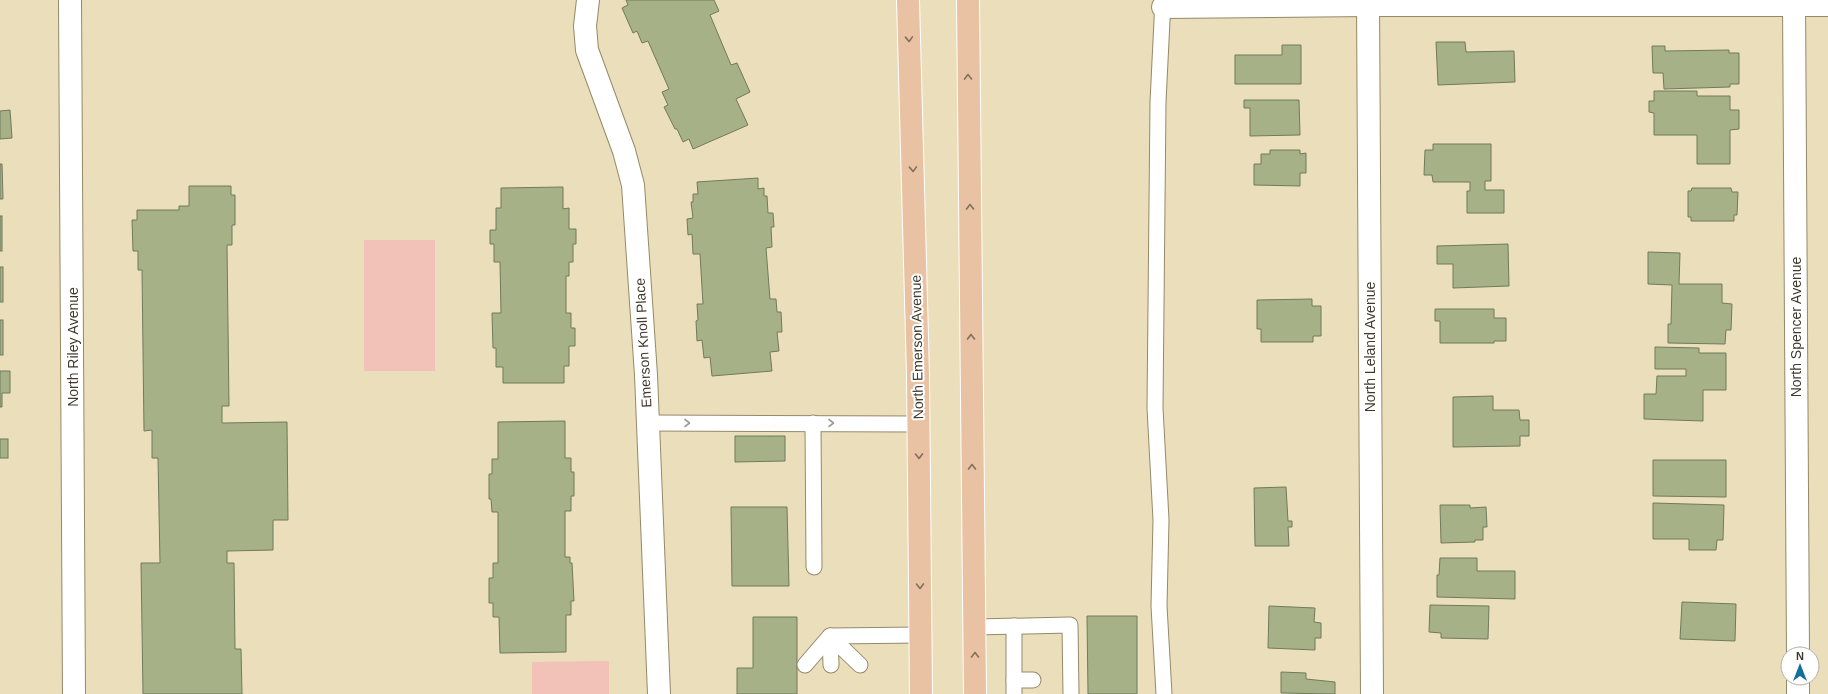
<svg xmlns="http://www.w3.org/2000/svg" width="1828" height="694" viewBox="0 0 1828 694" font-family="Helvetica,sans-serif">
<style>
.green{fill:#f2c2b9}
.building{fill:#a6b188;stroke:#717a5b}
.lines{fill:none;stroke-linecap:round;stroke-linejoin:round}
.service-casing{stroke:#948969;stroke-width:17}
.minor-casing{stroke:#948969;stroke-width:24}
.primary-casing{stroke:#fff;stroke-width:24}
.service{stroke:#fff;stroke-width:15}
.minor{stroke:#fff;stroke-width:22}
.primary{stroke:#e8c2a3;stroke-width:22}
.oneway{stroke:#83705c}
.oneway2{stroke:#9f9c96}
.labels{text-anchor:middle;stroke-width:4;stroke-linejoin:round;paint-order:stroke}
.street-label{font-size:14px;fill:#3f3a2c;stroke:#fff}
</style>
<rect width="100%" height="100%" fill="#eadebb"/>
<g class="green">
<rect x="364" y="240" width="71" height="131"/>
<path d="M 609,661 L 609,694 L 532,694 L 532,662 Z"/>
</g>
<g class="building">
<path d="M 626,0 L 714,0 L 719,11 L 710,15 L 731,65 L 737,63 L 750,92 L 736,99 L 748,125 L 693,149 L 689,139 L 683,142 L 677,129 L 675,129 L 664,107 L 668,105 L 662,92 L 669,89 L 648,41 L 642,43 L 637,31 L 633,33 L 622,8 L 628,5 Z"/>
<path d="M 1436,42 L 1465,42 L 1466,52 L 1514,51 L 1515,82 L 1438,85 Z"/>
<path d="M 1282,45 L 1301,45 L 1301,84 L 1235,84 L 1235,55 L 1282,55 Z"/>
<path d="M 1652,46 L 1665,46 L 1665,51 L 1729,50 L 1729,53 L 1739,53 L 1739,84 L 1730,84 L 1730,87 L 1664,89 L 1663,73 L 1653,73 Z"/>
<path d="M 1654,91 L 1697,91 L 1697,96 L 1730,96 L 1730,110 L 1739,110 L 1739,129 L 1730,130 L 1730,164 L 1697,164 L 1697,135 L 1654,135 L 1654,113 L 1649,112 L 1649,101 L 1654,101 Z"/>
<path d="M 1244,100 L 1299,100 L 1300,135 L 1250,136 L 1250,108 L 1244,108 Z"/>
<path d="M 10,110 L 12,138 L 0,139 L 0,111 Z"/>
<path d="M 1433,144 L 1491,144 L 1491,181 L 1485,181 L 1485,190 L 1504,190 L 1504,213 L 1467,213 L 1467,191 L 1470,191 L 1470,182 L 1433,182 L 1432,175 L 1424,175 L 1425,150 L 1433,150 Z"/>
<path d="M 1270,150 L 1300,150 L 1300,154 L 1306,153 L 1306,173 L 1300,173 L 1300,186 L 1254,185 L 1254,164 L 1261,164 L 1261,154 L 1270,154 Z"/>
<path d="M 0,164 L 2,164 L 3,199 L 0,199 Z"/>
<path d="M 758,178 L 758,189 L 764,188 L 764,196 L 767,196 L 768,213 L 773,213 L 774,227 L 771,227 L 772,247 L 766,248 L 770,299 L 776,299 L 777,312 L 781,312 L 782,332 L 777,332 L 779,351 L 770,352 L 772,371 L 712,376 L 710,357 L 704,358 L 702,340 L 697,341 L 696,321 L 698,320 L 697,304 L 703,304 L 700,254 L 693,254 L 692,234 L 688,235 L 687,219 L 693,218 L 691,202 L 693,202 L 693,194 L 698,194 L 697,182 Z"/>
<path d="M 189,186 L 231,186 L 231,195 L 235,195 L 235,225 L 232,225 L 232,245 L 227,245 L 229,406 L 222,406 L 222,423 L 287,422 L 288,520 L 273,520 L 273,550 L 227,551 L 227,563 L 234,563 L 235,649 L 241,649 L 242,694 L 143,694 L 141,563 L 160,563 L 158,458 L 152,458 L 152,430 L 144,431 L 142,270 L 138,270 L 138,251 L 133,251 L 132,220 L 137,220 L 137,210 L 179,210 L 179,206 L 189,206 Z"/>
<path d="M 563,187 L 563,209 L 569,208 L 569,229 L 576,229 L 576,244 L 573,244 L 573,262 L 569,262 L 569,276 L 566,276 L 566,313 L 571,313 L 571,328 L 575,328 L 575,346 L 569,346 L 569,366 L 564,366 L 564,383 L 503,383 L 503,367 L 496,367 L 496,348 L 493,348 L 492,313 L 501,313 L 500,262 L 494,262 L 494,244 L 490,244 L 490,230 L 496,230 L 496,208 L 501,208 L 501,188 Z"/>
<path d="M 1692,188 L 1731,188 L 1732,192 L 1738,192 L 1737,215 L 1734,215 L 1734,221 L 1691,221 L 1691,217 L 1688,217 L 1688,191 L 1691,191 Z"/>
<rect x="0" y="216" width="2" height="35"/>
<path d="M 1508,244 L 1509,286 L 1453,288 L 1453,264 L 1437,264 L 1437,246 Z"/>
<path d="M 1648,252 L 1680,253 L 1679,284 L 1722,284 L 1722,303 L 1732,304 L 1731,330 L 1726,330 L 1725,344 L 1668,343 L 1668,324 L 1671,324 L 1672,285 L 1648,284 Z"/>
<rect x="0" y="267" width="3" height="35"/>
<path d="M 1312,299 L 1312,306 L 1321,306 L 1321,336 L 1313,336 L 1313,342 L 1261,342 L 1261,329 L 1257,329 L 1257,300 Z"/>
<path d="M 1435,309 L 1494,309 L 1494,318 L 1506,318 L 1506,341 L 1494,341 L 1494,343 L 1440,343 L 1440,321 L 1435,321 Z"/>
<rect x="0" y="320" width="3" height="35"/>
<path d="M 1655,347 L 1699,348 L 1699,353 L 1726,353 L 1726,390 L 1703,390 L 1703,421 L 1644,419 L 1644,394 L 1656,394 L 1657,376 L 1686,376 L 1686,369 L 1655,369 Z"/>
<path d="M 0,371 L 10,371 L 10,393 L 2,393 L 2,407 L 0,407 Z"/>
<path d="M 1493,396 L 1493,410 L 1519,410 L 1520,420 L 1529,420 L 1529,436 L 1520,436 L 1520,446 L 1453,447 L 1453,397 Z"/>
<path d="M 565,421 L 565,458 L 571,458 L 571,472 L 574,472 L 574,496 L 571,496 L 571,511 L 565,511 L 565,557 L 570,557 L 570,563 L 572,563 L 574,601 L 571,601 L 571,615 L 566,615 L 566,652 L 500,653 L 499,617 L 493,617 L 493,603 L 489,603 L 489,578 L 493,578 L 493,563 L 498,563 L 498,512 L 492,512 L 491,499 L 489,499 L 489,474 L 492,474 L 492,459 L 498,459 L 498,422 Z"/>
<path d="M 735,436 L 785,436 L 785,461 L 735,462 Z"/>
<rect x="0" y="439" width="8" height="19"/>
<path d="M 1653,460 L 1726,460 L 1726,497 L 1653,496 Z"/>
<path d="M 1286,487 L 1288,521 L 1292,521 L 1292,527 L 1288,527 L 1289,546 L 1255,546 L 1254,488 Z"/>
<path d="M 1653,503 L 1724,505 L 1723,540 L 1717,540 L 1716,550 L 1689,550 L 1689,539 L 1653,539 Z"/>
<path d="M 1440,505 L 1470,505 L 1470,508 L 1486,507 L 1487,527 L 1483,527 L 1483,540 L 1475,540 L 1475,542 L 1441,543 Z"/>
<path d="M 731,507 L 787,507 L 789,586 L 732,586 Z"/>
<path d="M 1440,558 L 1477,558 L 1477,571 L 1515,571 L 1515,599 L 1437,597 L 1437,575 L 1439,575 Z"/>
<path d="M 1682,602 L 1736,604 L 1735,641 L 1680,639 Z"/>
<path d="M 1430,605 L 1489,606 L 1488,639 L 1441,638 L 1441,633 L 1429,632 Z"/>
<path d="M 1269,606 L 1315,608 L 1314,622 L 1321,623 L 1321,638 L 1315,638 L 1315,650 L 1268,648 Z"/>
<path d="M 1087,616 L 1137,616 L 1137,694 L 1088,694 Z"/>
<path d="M 753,617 L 797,617 L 797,694 L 737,694 L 737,668 L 753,668 Z"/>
<path d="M 1281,672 L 1306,673 L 1306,679 L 1335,682 L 1335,694 L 1281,693 Z"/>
</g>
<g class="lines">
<g class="service-casing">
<g id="service">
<path d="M 1163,0 L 1158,102 L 1155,408 L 1161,520 L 1159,606 L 1164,694"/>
<path d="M 648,423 L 918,424"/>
<path d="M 813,423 L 814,567"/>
<path d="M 975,627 L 1070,625 L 1071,694"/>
<path d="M 830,636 L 860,665"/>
<path d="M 830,636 L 831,665"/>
<path d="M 805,665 L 830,636 L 921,635"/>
<path d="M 1014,680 L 1033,680"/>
<path d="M 1014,694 L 1014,626"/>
</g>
</g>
<g class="minor-casing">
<g id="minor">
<path d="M 70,0 L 74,694"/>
<path d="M 588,0 L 585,26 L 587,50 L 624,151 L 633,185 L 646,375 L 659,694"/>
<path d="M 1368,0 L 1372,694"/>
<path d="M 1794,0 L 1798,654"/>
<path d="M 1163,7 L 1368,5 L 1828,5"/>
<path d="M 1798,678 L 1798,694"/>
</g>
</g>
<g class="primary-casing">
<g id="primary">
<path d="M 908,0 L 918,375 L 921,694"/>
<path d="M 968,0 L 975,694"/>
</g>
</g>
<use href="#service" class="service"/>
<use href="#minor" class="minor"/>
<use href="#primary" class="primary"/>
</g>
<defs><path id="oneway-chevron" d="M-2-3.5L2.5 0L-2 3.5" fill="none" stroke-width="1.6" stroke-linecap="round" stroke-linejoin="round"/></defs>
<g class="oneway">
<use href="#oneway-chevron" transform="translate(909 39) rotate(88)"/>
<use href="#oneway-chevron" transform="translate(968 77) rotate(-91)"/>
<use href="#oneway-chevron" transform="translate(913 169) rotate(88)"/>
<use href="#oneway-chevron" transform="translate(970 207) rotate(-91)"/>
<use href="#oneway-chevron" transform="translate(971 337) rotate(-91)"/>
<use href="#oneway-chevron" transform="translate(919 456) rotate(89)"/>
<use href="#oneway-chevron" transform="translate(972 467) rotate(-90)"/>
<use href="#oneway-chevron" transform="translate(920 586) rotate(89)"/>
<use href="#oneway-chevron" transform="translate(975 655) rotate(-90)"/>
</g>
<g class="oneway2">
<use href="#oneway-chevron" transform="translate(687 423)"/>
<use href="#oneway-chevron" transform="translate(831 423)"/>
</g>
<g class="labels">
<g class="street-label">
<text transform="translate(1796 327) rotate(-90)" y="5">North Spencer Avenue</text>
<text transform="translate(643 343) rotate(-93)" y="5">Emerson Knoll Place</text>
<text transform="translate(73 347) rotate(-90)" y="5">North Riley Avenue</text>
<text transform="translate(917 347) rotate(-91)" y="5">North Emerson Avenue</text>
<text transform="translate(1370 347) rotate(-90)" y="5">North Leland Avenue</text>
</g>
</g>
<g transform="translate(1800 666)"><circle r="19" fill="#ffffff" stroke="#b2b0ab"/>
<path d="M0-3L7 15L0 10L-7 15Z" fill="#166e9d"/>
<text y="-6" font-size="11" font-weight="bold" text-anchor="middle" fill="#3f3a2c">N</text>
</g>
</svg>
